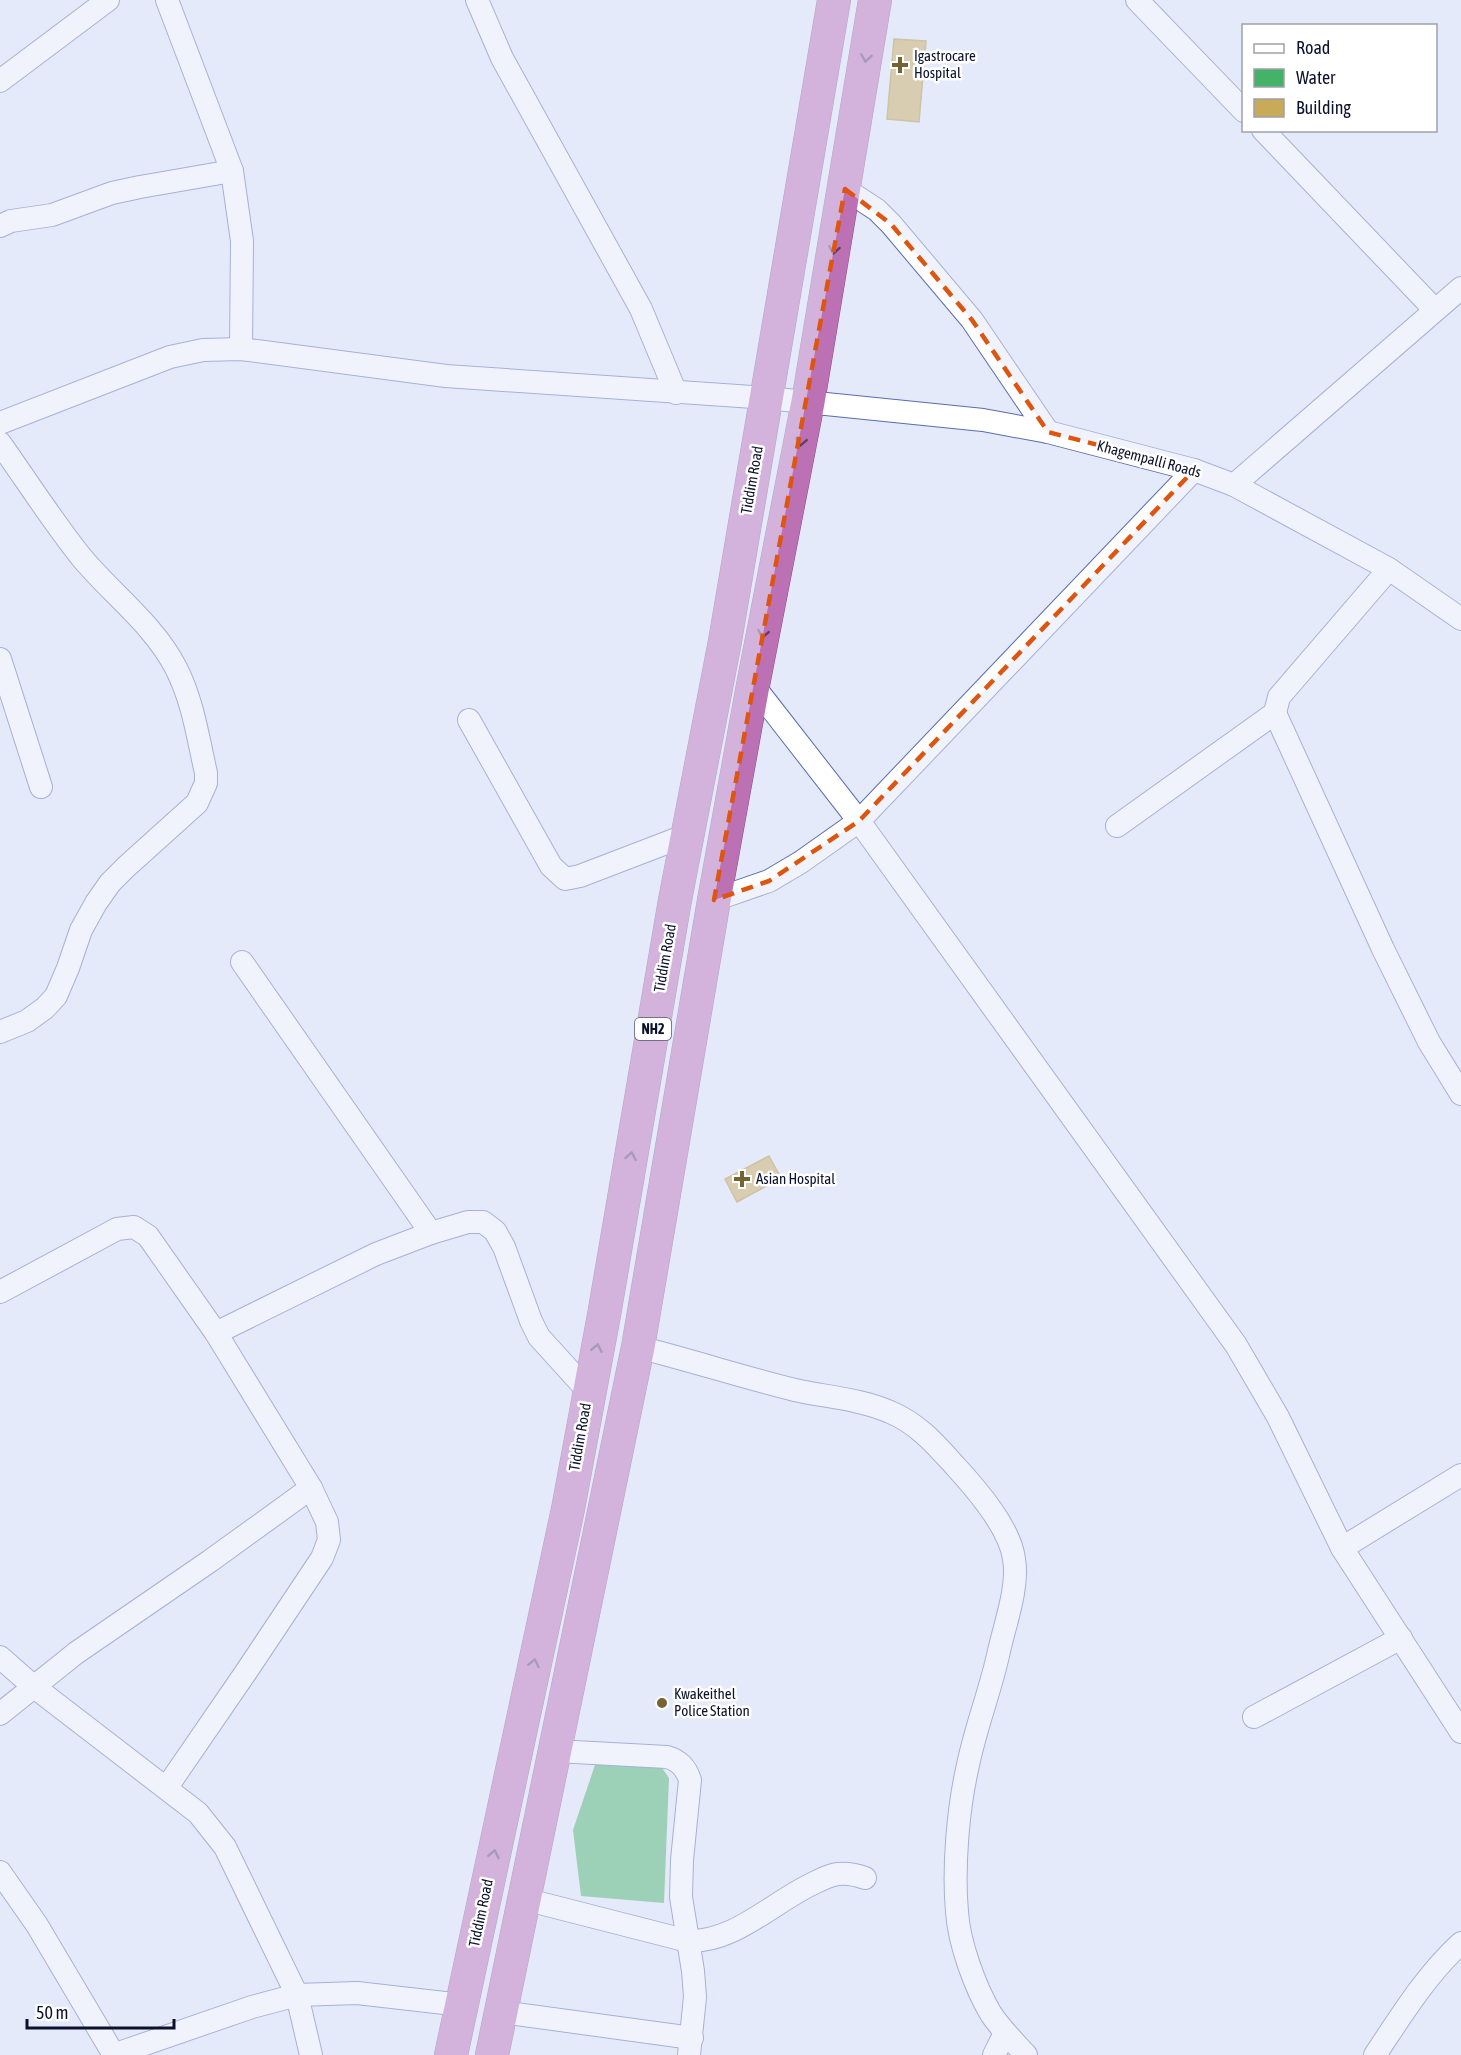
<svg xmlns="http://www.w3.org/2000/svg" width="1461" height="2055" viewBox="0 0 1461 2055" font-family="'Asap Condensed',sans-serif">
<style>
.water{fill:#44b267}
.building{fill:#c7ab58;stroke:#af943f;stroke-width:1.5}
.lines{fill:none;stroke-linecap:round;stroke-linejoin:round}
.minor-casing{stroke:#596caf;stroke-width:24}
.highway-casing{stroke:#7f5085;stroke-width:34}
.minor{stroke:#fff;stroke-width:22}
.highway{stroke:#bd71b5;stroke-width:33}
.oneway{stroke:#5c3d6a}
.marked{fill:none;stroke:#dd550e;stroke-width:4.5;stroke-dasharray:12 8;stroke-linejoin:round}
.poi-dot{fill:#756432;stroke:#fff;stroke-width:2}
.labels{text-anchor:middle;stroke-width:5;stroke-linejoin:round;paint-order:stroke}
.shield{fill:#fff;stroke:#55596b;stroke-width:1.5}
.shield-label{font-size:14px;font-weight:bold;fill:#0c122c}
.poi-label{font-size:15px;fill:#0c122c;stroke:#fff;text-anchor:start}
.street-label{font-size:15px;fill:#0c122c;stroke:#fff}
</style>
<rect width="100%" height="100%" fill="#e5eafa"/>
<path class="water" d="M 596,1762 L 660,1765 L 669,1778 L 664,1903 L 581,1896 L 573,1830 Z"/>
<g class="building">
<path d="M 894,39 L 926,41 L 919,122 L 887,119 Z"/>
<path d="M 769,1156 L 781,1178 L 737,1202 L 725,1179 Z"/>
</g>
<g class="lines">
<g class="minor-casing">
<g id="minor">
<path d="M 167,0 L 232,171 L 242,241 L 241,349"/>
<path d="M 477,0 L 502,58 L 641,309 L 676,393"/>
<path d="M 1137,0 L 1244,111"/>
<path d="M 0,81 L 108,0"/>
<path d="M 1263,130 L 1435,310"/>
<path d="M 845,189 L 877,210 L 891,224 L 972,320 L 1048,432"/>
<path d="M 0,226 L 11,221 L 52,215 L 112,193 L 140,187 L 232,171"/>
<path d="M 0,423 L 170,357 L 203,350 L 241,349 L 446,376 L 767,398 L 983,420 L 1048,432 L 1194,470 L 1234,485 L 1389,569 L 1461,619"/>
<path d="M 0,443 C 27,481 53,522 82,558 C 113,595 154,625 176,668 C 193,701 198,738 206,773 L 206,783 L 197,803 L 126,867 L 110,883 L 96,903 L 81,930 L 68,968 L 56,996 L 45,1008 L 27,1021 L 0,1032"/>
<path d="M 1234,485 L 1461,288"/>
<path d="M 1389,569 L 1279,697 L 1275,713 L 1383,949 L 1429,1042 L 1461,1094"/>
<path d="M 0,659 L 41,787"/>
<path d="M 753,685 L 859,821 L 1236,1345 L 1278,1417 L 1342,1548 L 1461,1732"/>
<path d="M 469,720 L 551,866 L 565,879 L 580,876 L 687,835"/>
<path d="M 1117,826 L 1275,713"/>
<path d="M 714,900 L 769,881 L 801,862 L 859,821 L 1194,470"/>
<path d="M 242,962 L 431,1233"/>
<path d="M 0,1292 L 117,1229 L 134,1227 L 148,1236 L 216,1333 L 311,1488 L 327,1522 L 329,1540 L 322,1558 L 246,1672 L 167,1787"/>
<path d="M 216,1333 L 376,1254 L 431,1233 L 468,1222 L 483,1222 L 495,1231 L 504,1247 L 531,1321 L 539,1337 L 588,1391"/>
<path d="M 638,1347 C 690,1360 742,1377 795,1390 C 826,1397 861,1399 890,1412 C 919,1424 937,1446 957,1468 C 978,1491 1010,1528 1014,1559 C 1019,1586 1005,1624 999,1651 C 991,1689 976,1726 968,1765 C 958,1808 953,1868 957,1912 C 959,1943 975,1987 991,2014 C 1001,2029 1014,2042 1026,2055"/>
<path d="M 1342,1548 L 1461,1475"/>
<path d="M 0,1657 L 33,1686 L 198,1813 L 225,1847 L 297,1995 L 311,2055"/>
<path d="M 0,1714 L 76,1653 L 210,1561 L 311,1488"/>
<path d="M 1254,1717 L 1401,1638"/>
<path d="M 556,1751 L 667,1757 C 680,1761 686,1768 690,1780 L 682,1860 L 681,1897 L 693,1971 L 695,1997 L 689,2055"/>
<path d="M 0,1872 L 37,1925 L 114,2055"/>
<path d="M 524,1899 L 688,1941 C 735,1942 772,1903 812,1884 C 820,1880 829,1875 838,1874 C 848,1873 857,1875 865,1878"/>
<path d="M 501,2012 L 692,2038"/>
<path d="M 113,2055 L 252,2007 L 297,1995 L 357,1993 L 462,2005"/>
<path d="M 994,2055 L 1005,2033"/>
<path d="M 1375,2055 C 1401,2016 1426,1975 1461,1943"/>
</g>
</g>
<g class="highway-casing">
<g id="highway">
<path d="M 451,2055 L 568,1509 L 604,1315 L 675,900 L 725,641 L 834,0"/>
<path d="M 492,2055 L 638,1347 L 714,900 L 753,685 L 808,402 L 875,0"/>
</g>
</g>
<use href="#minor" class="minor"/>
<use href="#highway" class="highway"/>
</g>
<defs><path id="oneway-chevron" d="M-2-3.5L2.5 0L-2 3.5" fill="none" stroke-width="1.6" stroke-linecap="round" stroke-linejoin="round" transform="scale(1.5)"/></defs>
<g class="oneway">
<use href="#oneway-chevron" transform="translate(866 58) rotate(99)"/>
<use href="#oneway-chevron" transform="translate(834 250) rotate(100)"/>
<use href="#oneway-chevron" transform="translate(801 442) rotate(101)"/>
<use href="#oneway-chevron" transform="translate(763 634) rotate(101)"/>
<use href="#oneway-chevron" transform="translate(631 1156) rotate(-80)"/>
<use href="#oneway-chevron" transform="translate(597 1348) rotate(-79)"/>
<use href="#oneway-chevron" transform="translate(534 1663) rotate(-78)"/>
<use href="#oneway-chevron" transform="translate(494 1854) rotate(-78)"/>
</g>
<path d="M0 0H1461V2055H0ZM 845,189 L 891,224 L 972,320 L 1048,432 L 1194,470 L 859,821 L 769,881 L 714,900 Z" fill="#e5eafa" fill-opacity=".55" fill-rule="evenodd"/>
<path class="marked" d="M 845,189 L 891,224 L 972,320 L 1048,432 L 1194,470 L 859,821 L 769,881 L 714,900 Z"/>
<g class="poi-dot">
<path d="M897 56h6v6h6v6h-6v6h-6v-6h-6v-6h6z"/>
<path d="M739 1170h6v6h6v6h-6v6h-6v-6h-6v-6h6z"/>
<circle cx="662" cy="1703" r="6"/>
</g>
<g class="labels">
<rect class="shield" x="635" y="1018" width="36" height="22" rx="4.5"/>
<g class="shield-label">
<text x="653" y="1034">NH2</text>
</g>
<g class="poi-label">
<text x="914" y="61">Igastrocare<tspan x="914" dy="17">Hospital</tspan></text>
<text x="756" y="1184">Asian Hospital</text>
<text x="674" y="1699">Kwakeithel<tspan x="674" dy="17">Police Station</tspan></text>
</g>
<g class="street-label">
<text transform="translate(1149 459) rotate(15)" y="5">Khagempalli Roads</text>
<text transform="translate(752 480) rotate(-80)" y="5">Tiddim Road</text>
<text transform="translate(665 958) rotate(-80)" y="5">Tiddim Road</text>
<text transform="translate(580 1437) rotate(-80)" y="5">Tiddim Road</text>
<text transform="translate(481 1913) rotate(-78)" y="5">Tiddim Road</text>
</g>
</g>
<rect x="1242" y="24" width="195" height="108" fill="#ffffff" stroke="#9ea0ab" stroke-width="1.5"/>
<rect x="1254" y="44" width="30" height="9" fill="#ffffff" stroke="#9ea0ab" stroke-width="1.5"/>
<text x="1296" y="54" font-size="18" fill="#0c122c">Road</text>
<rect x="1254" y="69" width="30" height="18" fill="#44b267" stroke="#9ea0ab" stroke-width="1.5"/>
<text x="1296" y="84" font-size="18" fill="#0c122c">Water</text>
<rect x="1254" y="99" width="30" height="18" fill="#c7ab58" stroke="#9ea0ab" stroke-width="1.5"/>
<text x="1296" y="114" font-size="18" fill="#0c122c">Building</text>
<path d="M27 2019v9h147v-9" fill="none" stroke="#0c122c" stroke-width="3"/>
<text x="36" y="2019" font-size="18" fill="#0c122c" stroke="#ffffff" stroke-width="4.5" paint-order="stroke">50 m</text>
</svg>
